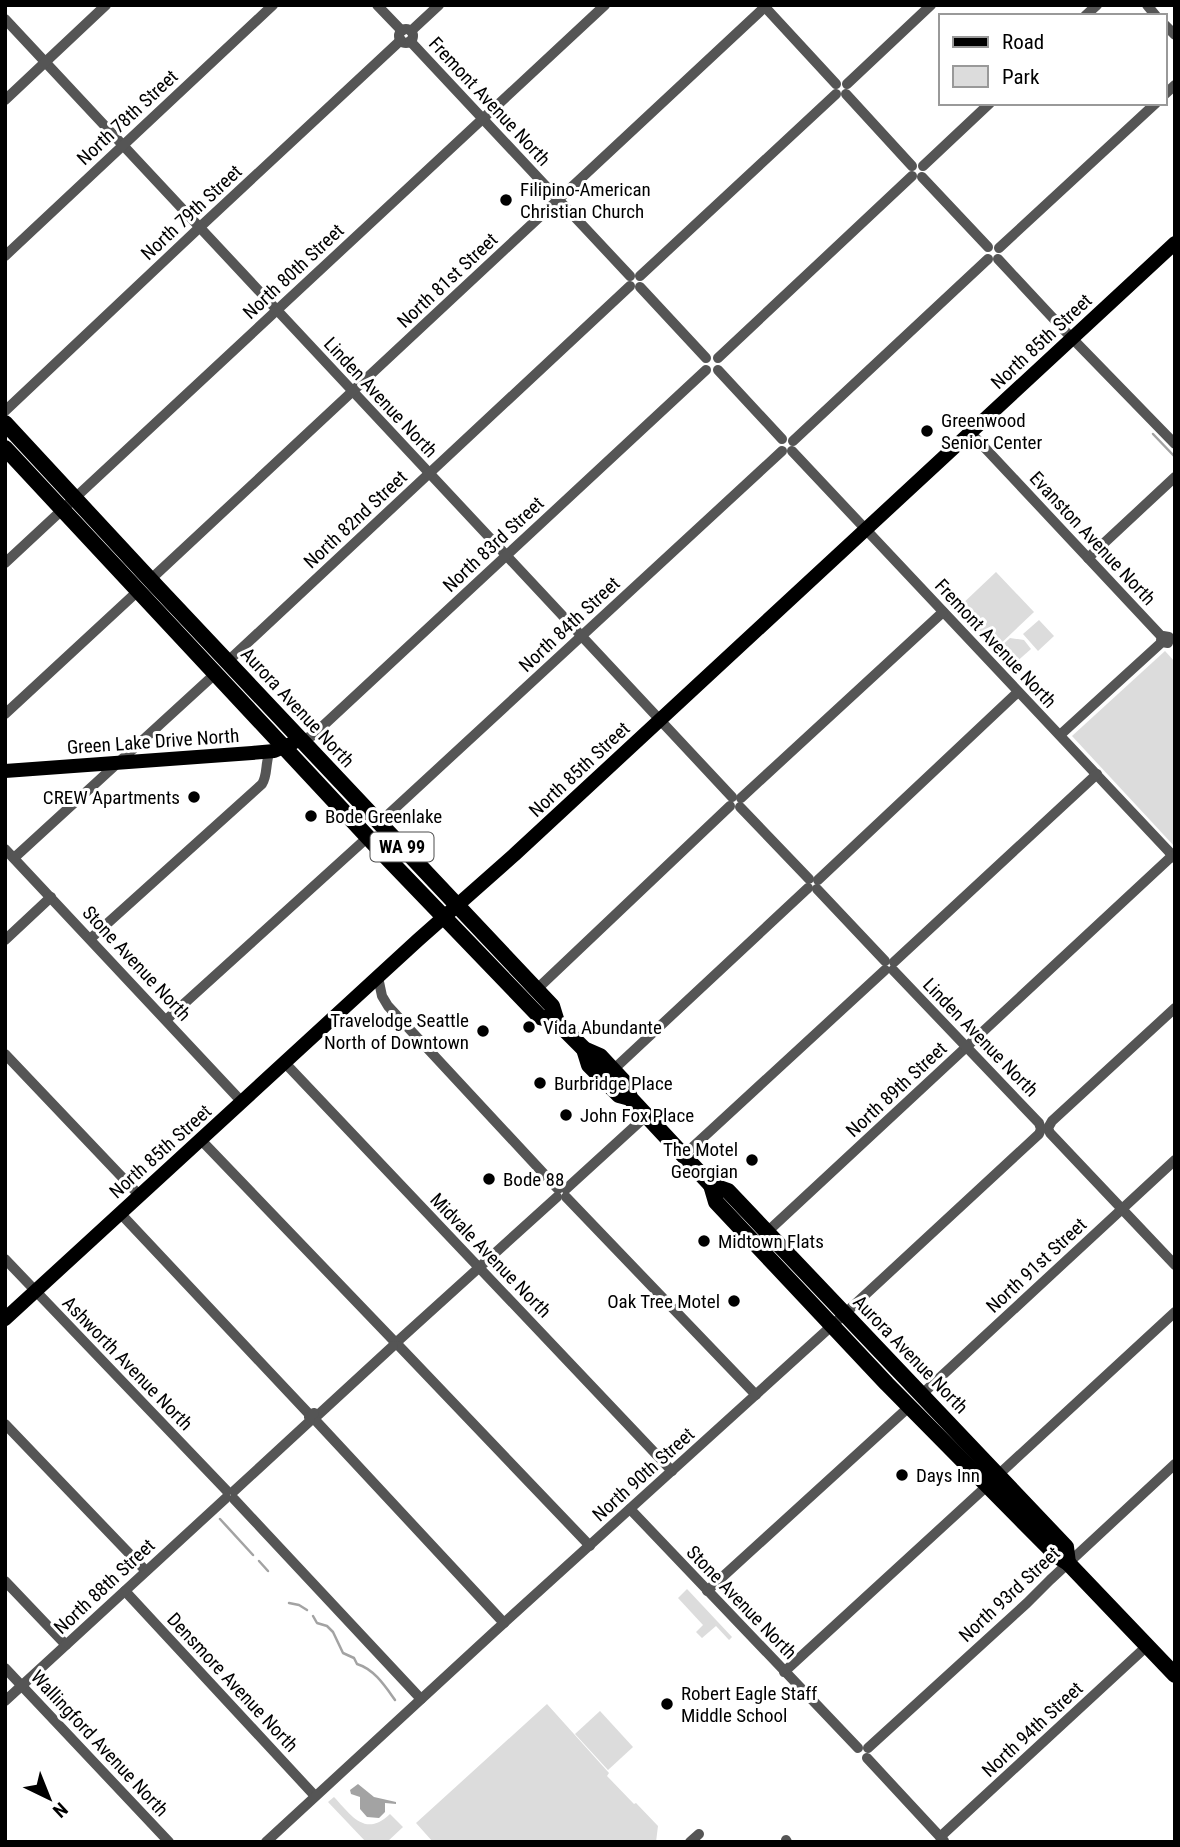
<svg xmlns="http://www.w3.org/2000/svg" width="1180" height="1847" viewBox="0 0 1180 1847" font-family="'Roboto Condensed',sans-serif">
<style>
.green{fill:#dcdcdc}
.water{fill:#a3a3a3}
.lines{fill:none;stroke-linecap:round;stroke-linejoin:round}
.stream{stroke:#a3a3a3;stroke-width:2.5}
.minor{stroke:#555;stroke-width:10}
.major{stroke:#000;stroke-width:14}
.highway{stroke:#000;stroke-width:16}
.poi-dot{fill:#000;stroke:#fff;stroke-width:2.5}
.labels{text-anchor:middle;stroke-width:6;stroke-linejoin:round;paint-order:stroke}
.shield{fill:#fff;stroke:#4c4c4c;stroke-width:2}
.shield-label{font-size:18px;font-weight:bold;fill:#000}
.street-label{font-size:19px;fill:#000;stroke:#fff}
.poi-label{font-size:19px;fill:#000;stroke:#fff;text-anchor:start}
</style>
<rect width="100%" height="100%" fill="#fff"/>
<g class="green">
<path d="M 996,572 L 1034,612 L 996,648 L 958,608 Z"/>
<path d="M 1039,620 L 1054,636 L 1038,651 L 1023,634 Z"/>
<path d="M 1010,638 L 1024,640 L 1031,649 L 1014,664 L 998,649 Z"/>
<path d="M 1165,651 L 1175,662 L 1175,847 L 1072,736 Z"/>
<path d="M 687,1589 L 732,1637 L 729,1640 L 716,1626 L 702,1638 L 696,1632 L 703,1625 L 678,1598 Z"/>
<path d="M 547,1704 L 609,1773 L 607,1776 L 634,1804 L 636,1803 L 658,1826 L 656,1842 L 433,1842 L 416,1823 Z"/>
<path d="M 600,1711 L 633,1747 L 608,1770 L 575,1734 Z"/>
<path d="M 334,1797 C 351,1815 365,1838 390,1814 L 403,1827 L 387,1842 L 366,1842 L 328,1802 Z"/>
</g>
<path class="water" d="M 358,1784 L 374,1797 L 396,1802 L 396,1804 L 385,1803 L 385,1812 L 379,1818 L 367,1817 L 360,1809 L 360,1797 L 351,1794 L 350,1790 Z"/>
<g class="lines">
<g class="stream">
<path d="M 1153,434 L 1175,457"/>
<path d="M 220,1519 L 253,1555"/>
<path d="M 259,1561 L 268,1571"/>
<path d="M 289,1603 L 299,1605 L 307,1610"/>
<path d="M 313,1616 L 317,1623 L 327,1626 L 333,1632 L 343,1653 L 354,1658 L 357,1664 C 374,1669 385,1686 395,1700"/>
</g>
<g class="minor">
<path d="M 377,5 L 402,31"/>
<path d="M 763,5 L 836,84"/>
<path d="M 1147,5 L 1156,16"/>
<path d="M 1085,16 L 1097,5"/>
<path d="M 5,19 L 732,797"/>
<path d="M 1164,24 L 1175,35"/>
<circle cx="406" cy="36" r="7"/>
<path d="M 411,31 L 439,5"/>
<path d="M 410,41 L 630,276"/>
<path d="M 847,84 L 931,5"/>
<path d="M 846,94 L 912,166"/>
<path d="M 1164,95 L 1175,85"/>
<path d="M 5,100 L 106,5"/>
<path d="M 923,166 L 990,103"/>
<path d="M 922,177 L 988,247"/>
<path d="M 999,248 L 1156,103"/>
<path d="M 5,256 L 273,5"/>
<path d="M 998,259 L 1065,331 L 1175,444"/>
<path d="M 640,276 L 836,94"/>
<path d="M 640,287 L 706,358"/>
<path d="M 718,358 L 912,176"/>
<path d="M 718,370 L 782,439"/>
<path d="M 5,411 L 200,227 L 401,40"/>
<path d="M 970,432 L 1162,637"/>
<path d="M 793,441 L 988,259"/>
<path d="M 792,451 L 1175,858"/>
<path d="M 1088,558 L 1175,477"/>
<path d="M 5,563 L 605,5"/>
<path d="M 150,580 L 767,5"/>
<path d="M 227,662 L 630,286"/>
<path d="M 5,714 L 138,591"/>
<path d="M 1060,735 L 1162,642 L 1161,640 L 1163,636 L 1169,637 L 1168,643 L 1162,642"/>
<path d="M 301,740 L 312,736 L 706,370"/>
<path d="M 741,798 L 943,612"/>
<path d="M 740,807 L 809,879"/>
<path d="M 379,823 L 782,451"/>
<path d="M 5,849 L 242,1102"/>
<path d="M 14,858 L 215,674"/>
<path d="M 818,880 L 1018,692"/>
<path d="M 817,889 L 885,961"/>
<path d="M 90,939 L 262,784 C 268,775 265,762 270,751"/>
<path d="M 5,940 L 51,897"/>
<path d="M 894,962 L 1097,774"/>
<path d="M 378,977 L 382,996 L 388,1006 L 558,1189"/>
<path d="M 536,990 L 730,806"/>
<path d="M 1175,1008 L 1052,1121 L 1048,1128 L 1050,1133 L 1175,1265"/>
<path d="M 166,1020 L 368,837"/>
<path d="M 5,1054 L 140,1196"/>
<path d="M 285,1063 L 672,1471"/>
<path d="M 614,1069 L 808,888"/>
<path d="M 201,1140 L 393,1340"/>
<path d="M 683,1156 L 885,970"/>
<path d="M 566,1189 L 646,1116"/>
<path d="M 566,1197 L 756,1395"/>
<path d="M 120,1213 L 310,1415"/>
<path d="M 766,1233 L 1172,856"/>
<path d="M 5,1259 L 227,1491"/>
<path d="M 399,1340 L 557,1197"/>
<path d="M 399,1346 L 590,1546"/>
<path d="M 921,1395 L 1175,1160"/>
<path d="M 318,1415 L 393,1346"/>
<path d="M 317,1422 L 504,1623"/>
<path d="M 5,1424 L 146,1571"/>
<path d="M 997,1476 L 1175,1312"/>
<path d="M 234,1491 L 310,1421 L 309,1417 L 314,1413"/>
<path d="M 234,1499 L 421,1699"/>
<path d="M 630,1509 L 858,1748"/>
<path d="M 5,1581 L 66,1645"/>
<path d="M 125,1591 L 315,1796"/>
<path d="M 707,1591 L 910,1406"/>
<path d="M 5,1668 L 169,1842"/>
<path d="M 784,1672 L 988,1485"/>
<path d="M 5,1701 L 226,1498"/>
<path d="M 868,1748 L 1027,1603 L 1050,1580 L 1175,1464"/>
<path d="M 867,1758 L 944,1841"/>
<path d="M 940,1837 L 1147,1646"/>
<path d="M 786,1840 L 787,1842"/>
<path d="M 266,1842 L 494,1632 L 826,1331 L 1039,1134 L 1041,1129 L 1039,1123 L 893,970"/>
<path d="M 690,1842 L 699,1834"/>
</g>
<g class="major">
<path d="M 5,771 L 252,753 L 274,751 L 293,743"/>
<path d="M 5,1319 L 418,940 L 514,855 L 1175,243"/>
</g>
<g class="highway">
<path d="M 5,423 L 158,588 L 552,1006 L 557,1022 L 584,1049 L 600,1056 L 627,1085 L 630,1098 L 711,1185 L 728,1191 L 1066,1547 L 1068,1563"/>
<path d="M 5,448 L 390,861 L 540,1017 L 557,1022"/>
<path d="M 584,1049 L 589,1065 L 619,1095 L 630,1098"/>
<path d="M 711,1185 L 716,1202 L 887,1384 L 1057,1556 L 1068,1563 L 1175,1675"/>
</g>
</g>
<g class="poi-dot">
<circle cx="506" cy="200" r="7"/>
<circle cx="927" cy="431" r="7"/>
<circle cx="194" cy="797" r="7"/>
<circle cx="311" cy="816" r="7"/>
<circle cx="529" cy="1027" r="7"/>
<circle cx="483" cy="1031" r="7"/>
<circle cx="540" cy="1083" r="7"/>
<circle cx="566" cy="1115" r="7"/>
<circle cx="752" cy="1160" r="7"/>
<circle cx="489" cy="1179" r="7"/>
<circle cx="704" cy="1241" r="7"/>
<circle cx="734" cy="1301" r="7"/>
<circle cx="902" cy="1475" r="7"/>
<circle cx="667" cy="1704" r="7"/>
</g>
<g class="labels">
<rect class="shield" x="370.5" y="832.5" width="63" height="29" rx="5"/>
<g class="shield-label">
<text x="402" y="853">WA 99</text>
</g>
<g class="street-label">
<text transform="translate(490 101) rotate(47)" y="7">Fremont Avenue North</text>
<text transform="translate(127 117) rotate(-43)" y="7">North 78th Street</text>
<text transform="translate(191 212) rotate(-43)" y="7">North 79th Street</text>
<text transform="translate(293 271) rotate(-43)" y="7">North 80th Street</text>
<text transform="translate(447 280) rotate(-43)" y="7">North 81st Street</text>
<text transform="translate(1041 341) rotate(-43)" y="7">North 85th Street</text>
<text transform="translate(381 397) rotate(47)" y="7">Linden Avenue North</text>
<text transform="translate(355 519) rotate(-43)" y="7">North 82nd Street</text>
<text transform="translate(1093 538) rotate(47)" y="7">Evanston Avenue North</text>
<text transform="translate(493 544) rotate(-43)" y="7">North 83rd Street</text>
<text transform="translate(569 624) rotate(-43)" y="7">North 84th Street</text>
<text transform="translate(996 643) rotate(47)" y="7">Fremont Avenue North</text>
<text transform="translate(298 707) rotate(47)" y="7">Aurora Avenue North</text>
<text transform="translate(153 741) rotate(-4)" y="7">Green Lake Drive North</text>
<text transform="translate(579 769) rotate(-43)" y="7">North 85th Street</text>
<text transform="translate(137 963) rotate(47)" y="7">Stone Avenue North</text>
<text transform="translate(981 1037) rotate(46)" y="7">Linden Avenue North</text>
<text transform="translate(896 1089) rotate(-43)" y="7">North 89th Street</text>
<text transform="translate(160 1151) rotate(-42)" y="7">North 85th Street</text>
<text transform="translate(491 1255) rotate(46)" y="7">Midvale Avenue North</text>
<text transform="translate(1036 1265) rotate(-43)" y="7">North 91st Street</text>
<text transform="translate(911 1354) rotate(46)" y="7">Aurora Avenue North</text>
<text transform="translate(128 1363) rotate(46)" y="7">Ashworth Avenue North</text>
<text transform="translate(643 1474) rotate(-42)" y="7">North 90th Street</text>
<text transform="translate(104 1586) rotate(-43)" y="7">North 88th Street</text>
<text transform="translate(1009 1594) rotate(-43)" y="7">North 93rd Street</text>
<text transform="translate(742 1602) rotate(46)" y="7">Stone Avenue North</text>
<text transform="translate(233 1682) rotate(47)" y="7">Densmore Avenue North</text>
<text transform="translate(1032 1729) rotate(-43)" y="7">North 94th Street</text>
<text transform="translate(100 1743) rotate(47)" y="7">Wallingford Avenue North</text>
</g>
<g class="poi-label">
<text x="520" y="196">Filipino-American<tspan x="520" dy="22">Christian Church</tspan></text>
<text x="941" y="427">Greenwood<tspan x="941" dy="22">Senior Center</tspan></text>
<text x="180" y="804" text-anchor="end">CREW Apartments</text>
<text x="325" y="823">Bode Greenlake</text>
<text x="469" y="1027" text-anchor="end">Travelodge Seattle<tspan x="469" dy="22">North of Downtown</tspan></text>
<text x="543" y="1034">Vida Abundante</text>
<text x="554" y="1090">Burbridge Place</text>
<text x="580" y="1122">John Fox Place</text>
<text x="738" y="1156" text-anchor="end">The Motel<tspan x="738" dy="22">Georgian</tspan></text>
<text x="503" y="1186">Bode 88</text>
<text x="718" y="1248">Midtown Flats</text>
<text x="720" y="1308" text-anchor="end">Oak Tree Motel</text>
<text x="916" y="1482">Days Inn</text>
<text x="681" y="1700">Robert Eagle Staff<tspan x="681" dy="22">Middle School</tspan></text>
</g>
</g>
<rect width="1180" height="1847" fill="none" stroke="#000000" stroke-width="14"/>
<rect x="939" y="14" width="228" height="91" fill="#ffffff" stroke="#999999" stroke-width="2"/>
<rect x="953" y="37" width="35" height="10" fill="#000000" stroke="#999999" stroke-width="2"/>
<text x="1002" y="49" font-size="21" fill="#000000">Road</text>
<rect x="953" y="66" width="35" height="21" fill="#dcdcdc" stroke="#999999" stroke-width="2"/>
<text x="1002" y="84" font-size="21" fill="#000000">Park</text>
<g transform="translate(49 1798) rotate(137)" stroke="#ffffff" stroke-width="5" paint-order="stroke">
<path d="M0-5L12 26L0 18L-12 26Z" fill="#000000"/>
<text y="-10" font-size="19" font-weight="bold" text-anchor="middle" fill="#000000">N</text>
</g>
</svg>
